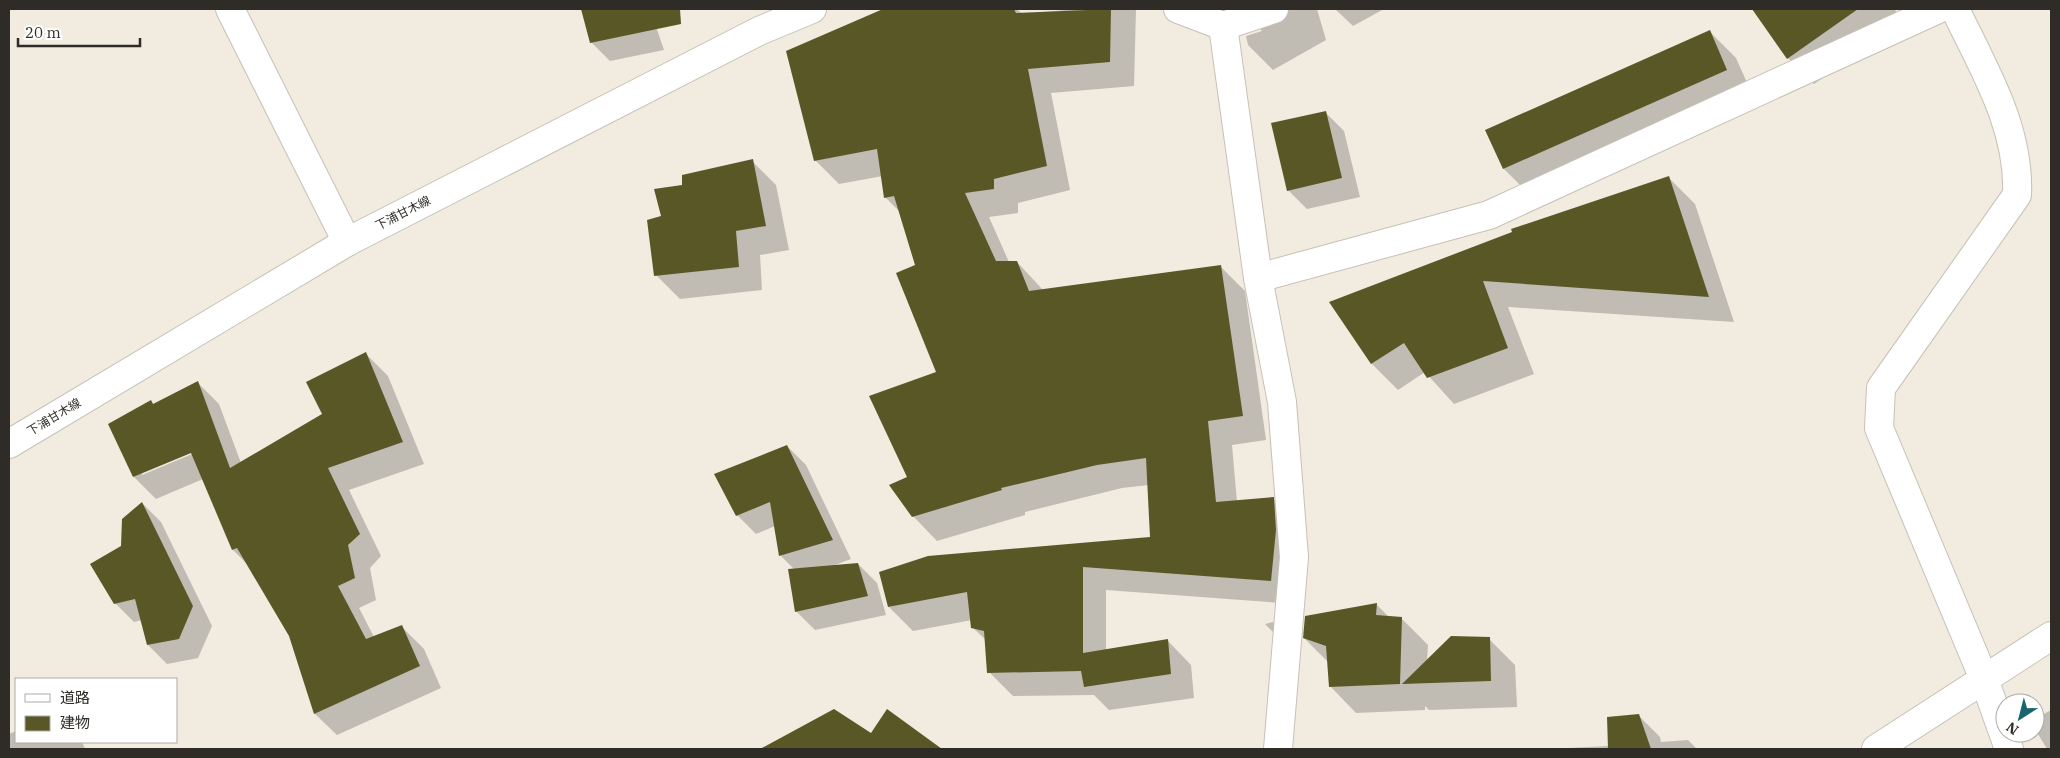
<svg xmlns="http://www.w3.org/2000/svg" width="2060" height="758" viewBox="0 0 2060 758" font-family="'IBM Plex Serif','Noto Sans JP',serif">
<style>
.shadow{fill:#0003;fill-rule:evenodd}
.building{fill:#5a5727}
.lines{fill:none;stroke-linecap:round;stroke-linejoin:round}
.street-casing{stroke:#c7c0b6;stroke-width:30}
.secondary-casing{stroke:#c7c0b6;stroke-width:30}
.street{stroke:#fff;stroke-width:28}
.secondary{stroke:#fff;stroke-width:28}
.labels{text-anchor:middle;stroke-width:5;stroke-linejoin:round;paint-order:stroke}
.street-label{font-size:12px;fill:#2f2c28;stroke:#fff}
</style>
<rect width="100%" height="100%" fill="#f1ebe0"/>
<g class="shadow">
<path d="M 582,9 L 650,9 L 664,50 L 610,61 L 591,42 Z"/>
<path d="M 886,9 L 1017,9 L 1022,14 L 1076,9 L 1136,9 L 1134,86 L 1051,93 L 1070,190 L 1018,203 L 1018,213 L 989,217 L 1009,262 L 1017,262 L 1043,290 L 1221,267 L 1245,291 L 1266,440 L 1232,445 L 1237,502 L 1273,498 L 1297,522 L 1295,604 L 1106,590 L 1106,651 L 1167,640 L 1191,665 L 1194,698 L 1109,710 L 1094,695 L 1013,696 L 989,672 L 986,640 L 972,627 L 972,620 L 913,631 L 889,607 L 1151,538 L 1149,485 L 1122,488 L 1025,512 L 1025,515 L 937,541 L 913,516 L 937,373 L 917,266 L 900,212 L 885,197 L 883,176 L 839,184 L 815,160 L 851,24 Z"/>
<path d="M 1188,9 L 1317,9 L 1326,40 L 1273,70 L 1248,45 L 1246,36 L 1262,31 L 1252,20 Z"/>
<path d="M 1335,9 L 1384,9 L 1353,26 Z"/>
<path d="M 1753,9 L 1895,9 L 1900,24 L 1814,84 L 1788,58 Z"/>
<path d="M 1710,32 L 1736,58 L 1753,96 L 1530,195 L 1504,169 L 1487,130 Z"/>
<path d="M 1325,112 L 1344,131 L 1360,197 L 1307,209 L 1288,190 Z"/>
<path d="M 752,161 L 776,185 L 789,250 L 760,255 L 762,290 L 680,299 L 656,275 L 663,217 Z"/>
<path d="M 1669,178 L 1695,204 L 1734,322 L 1508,307 L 1534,374 L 1454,404 L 1425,372 L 1398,390 L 1372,364 L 1331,302 Z"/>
<path d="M 366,354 L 388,376 L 424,464 L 349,490 L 381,556 L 370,568 L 376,600 L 359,608 L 374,637 L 402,627 L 424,649 L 441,688 L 337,735 L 315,714 L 290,635 L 248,565 L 233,550 L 203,479 L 156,499 L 134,477 L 151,402 L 154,405 L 197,382 L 219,404 L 241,463 L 323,415 ZM 196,450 L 197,452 L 142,475 L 142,472 Z"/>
<path d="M 787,446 L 806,465 L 851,559 L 832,566 L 858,564 L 877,583 L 886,615 L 815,630 L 796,611 L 794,569 L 781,556 L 775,526 L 756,534 L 737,515 Z"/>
<path d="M 142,503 L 161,522 L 212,626 L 198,658 L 167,664 L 148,645 L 142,620 L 134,622 L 115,603 L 122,547 Z"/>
<path d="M 1377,605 L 1389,617 L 1401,618 L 1428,645 L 1427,661 L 1489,639 L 1515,665 L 1517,707 L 1429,710 L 1425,706 L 1425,710 L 1356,713 L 1330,686 L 1328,662 L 1304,638 Z"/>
<path d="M 1273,622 L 1282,632 L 1282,636 L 1273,632 L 1265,624 Z"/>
<path d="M 2051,710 L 2051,749 L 2047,749 L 2035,729 L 2035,719 Z"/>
<path d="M 887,711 L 940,749 L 804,749 L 795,732 L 872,735 Z"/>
<path d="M 1638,715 L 1660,737 L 1661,742 L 1688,740 L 1697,749 L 1546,749 L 1609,746 Z"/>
<path d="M 16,731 L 16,742 L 82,742 L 85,749 L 9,749 L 9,734 Z"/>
</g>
<g class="building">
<path d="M 581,9 L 680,9 L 681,24 L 590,43 Z"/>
<path d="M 883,9 L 1014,9 L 1016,13 L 1111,9 L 1110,62 L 1028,69 L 1047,166 L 994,179 L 994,189 L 965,193 L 996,261 L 1017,261 L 1029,291 L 1221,265 L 1243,416 L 1208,421 L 1216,502 L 1274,497 L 1276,530 L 1271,581 L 1083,567 L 1083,653 L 1168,639 L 1171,674 L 1084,687 L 1081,671 L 987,673 L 984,631 L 971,628 L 967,592 L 888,607 L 879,572 L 928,556 L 1150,537 L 1146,458 L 1097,465 L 1001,488 L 1002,490 L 912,517 L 889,485 L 907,477 L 869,396 L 936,372 L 896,273 L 915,265 L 894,196 L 884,198 L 877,149 L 814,161 L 786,51 Z"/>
<path d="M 1752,9 L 1858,9 L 1787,59 Z"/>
<path d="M 1710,30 L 1727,70 L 1503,169 L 1485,130 Z"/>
<path d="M 1326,111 L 1342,178 L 1287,191 L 1271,123 Z"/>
<path d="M 753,159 L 766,226 L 736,231 L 739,267 L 654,276 L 647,220 L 661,216 L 654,189 L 682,185 L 682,175 Z"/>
<path d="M 1669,176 L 1709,297 L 1483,281 L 1508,348 L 1427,378 L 1404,343 L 1371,364 L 1329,302 L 1512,232 L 1511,229 Z"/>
<path d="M 366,352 L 403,442 L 328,468 L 360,534 L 348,545 L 355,578 L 338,586 L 366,639 L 402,625 L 420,666 L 314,714 L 289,636 L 237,548 L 232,550 L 191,453 L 133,477 L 108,424 L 151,400 L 153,404 L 198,381 L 230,468 L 322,414 L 306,382 Z"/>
<path d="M 787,445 L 833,540 L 779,556 L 770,502 L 736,516 L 714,474 Z"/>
<path d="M 142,502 L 193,606 L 179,639 L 147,645 L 135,599 L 114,604 L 90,564 L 121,546 L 122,519 Z"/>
<path d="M 858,563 L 868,596 L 795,612 L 788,569 Z"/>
<path d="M 1377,603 L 1376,615 L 1402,617 L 1400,684 L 1329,687 L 1326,646 L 1303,638 L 1305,616 Z"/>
<path d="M 1451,636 L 1490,637 L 1491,681 L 1402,684 Z"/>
<path d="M 834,709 L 871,733 L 887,709 L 942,749 L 760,749 Z"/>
<path d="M 1639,714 L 1651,749 L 1608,749 L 1607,717 Z"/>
</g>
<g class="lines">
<g class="street-casing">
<g id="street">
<path d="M 230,9 L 347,242"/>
<path d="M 1178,9 L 1223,26 L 1258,278 L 1282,402 L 1294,557 L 1278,749"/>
<path d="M 1955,9 C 1983,68 2020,127 2017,195 L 1881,388 L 1879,428 L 1984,679 L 2009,749"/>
<path d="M 1223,26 L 1274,9"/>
<path d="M 1258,278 L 1489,215 L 1938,9"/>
<path d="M 1876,749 L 2051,636"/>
</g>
</g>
<g class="secondary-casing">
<path id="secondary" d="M 9,444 L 347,242 L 759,31 L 812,9"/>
</g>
<use href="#street" class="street"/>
<use href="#secondary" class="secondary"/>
</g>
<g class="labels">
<g class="street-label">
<text transform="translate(403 213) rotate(-27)" y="4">下浦甘木線</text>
<text transform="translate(54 417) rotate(-31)" y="4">下浦甘木線</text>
</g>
</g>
<rect width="2060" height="758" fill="none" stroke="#2f2c28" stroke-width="20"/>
<rect x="15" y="678" width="162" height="65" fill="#ffffff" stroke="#acaba9"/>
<rect x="25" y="694" width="25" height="8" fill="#ffffff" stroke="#acaba9"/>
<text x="60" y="703" font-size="15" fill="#2f2c28">道路</text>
<rect x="25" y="716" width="25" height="15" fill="#5a5727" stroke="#acaba9"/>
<text x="60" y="728" font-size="15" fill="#2f2c28">建物</text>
<g transform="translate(2020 718) rotate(216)"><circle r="24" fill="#ffffff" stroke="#acaba9"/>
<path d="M0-4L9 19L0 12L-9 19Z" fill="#17656d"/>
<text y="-8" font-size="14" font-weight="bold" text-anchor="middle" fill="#2f2c28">N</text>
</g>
<path d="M18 38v8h122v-8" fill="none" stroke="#2f2c28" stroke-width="2.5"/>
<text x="25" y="38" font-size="15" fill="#2f2c28" stroke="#ffffff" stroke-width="4" paint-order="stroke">20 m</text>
</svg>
